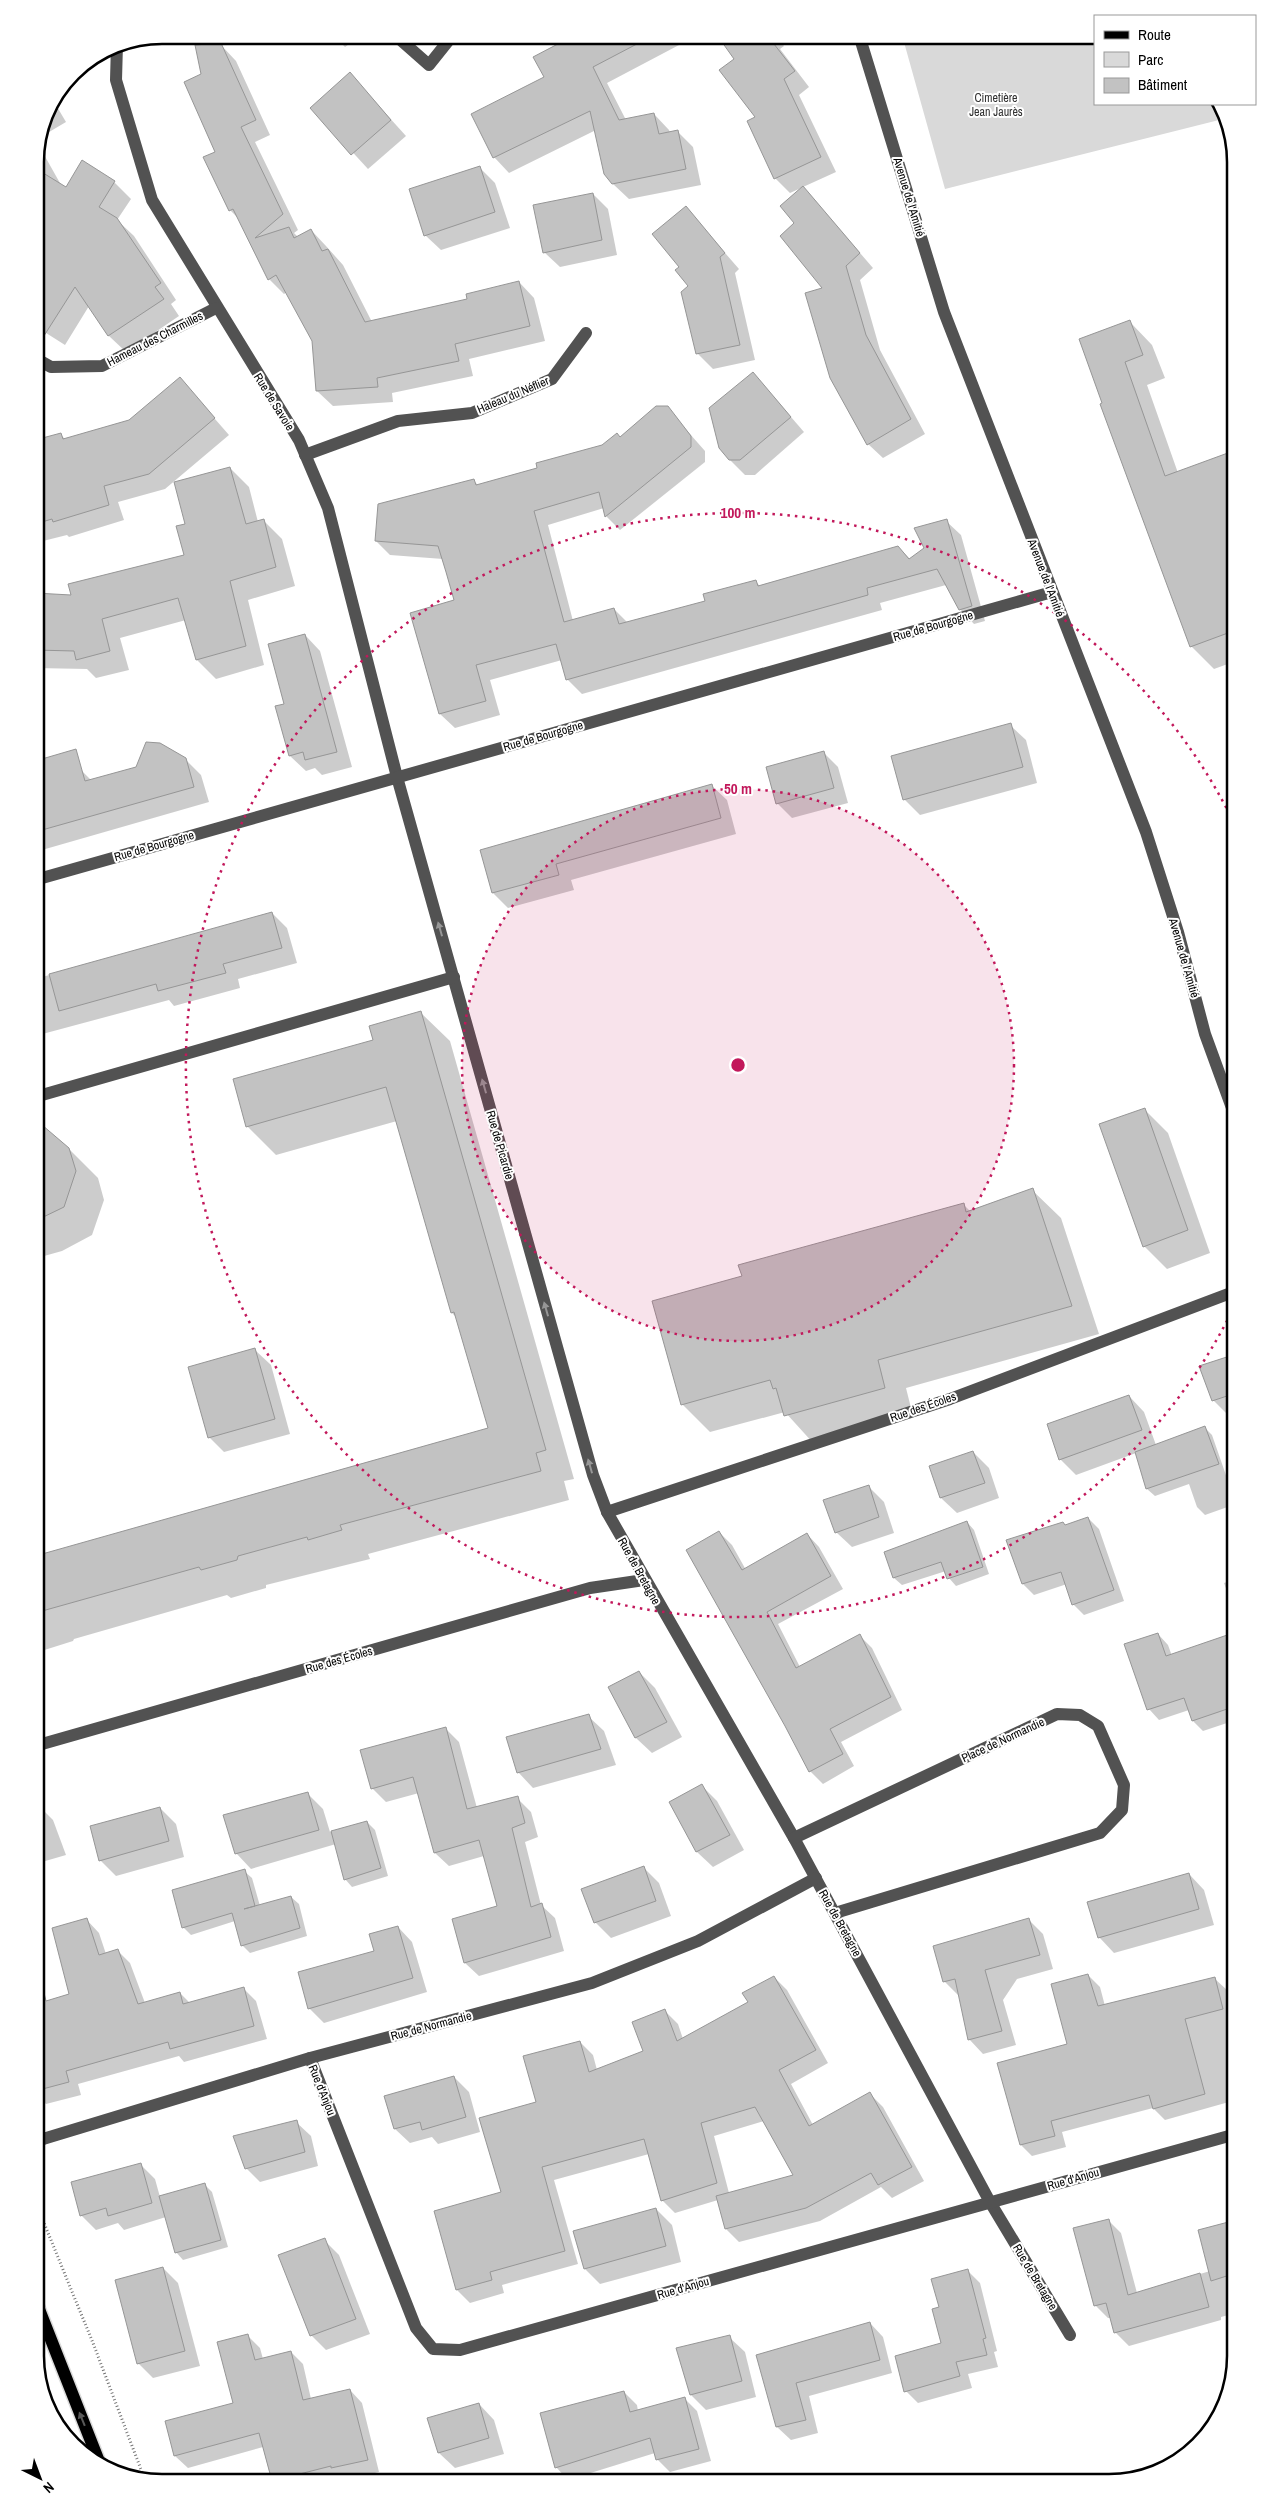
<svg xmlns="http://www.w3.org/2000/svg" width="1271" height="2518" viewBox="0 0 1271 2518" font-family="'Archivo Narrow',sans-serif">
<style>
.green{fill:#d9d9d9}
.shadow{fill:#0003;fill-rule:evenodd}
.building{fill:#c2c2c2;stroke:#969696}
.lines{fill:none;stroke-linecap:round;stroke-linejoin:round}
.major-casing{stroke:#dbdbdb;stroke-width:15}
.path{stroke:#747474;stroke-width:3;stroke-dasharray:1 2.5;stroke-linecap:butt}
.minor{stroke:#525252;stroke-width:12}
.major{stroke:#000;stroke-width:12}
.oneway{fill:#979797}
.oneway2{fill:#595959}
.ring{fill:none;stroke:#c2185b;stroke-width:2.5;stroke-dasharray:2.5 5}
.labels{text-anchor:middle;stroke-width:4;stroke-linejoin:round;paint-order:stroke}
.park-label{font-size:12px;fill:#303030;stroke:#fff}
.street-label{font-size:12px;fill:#000;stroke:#fff}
.rim{fill:none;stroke:#000;stroke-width:2.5}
.centre{fill:#c2185b;stroke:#fff;stroke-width:2.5}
.ring-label{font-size:15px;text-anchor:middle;font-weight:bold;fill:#c2185b;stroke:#fff;stroke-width:4;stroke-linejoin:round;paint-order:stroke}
</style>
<rect width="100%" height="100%" fill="#fff"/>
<path class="green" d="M 902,35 L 1095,35 L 1095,104 L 1219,104 L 1227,118 L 945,189 Z"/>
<g class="shadow">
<path d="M 333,35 L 362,35 L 345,47 Z"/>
<path d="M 578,35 L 698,35 L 607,83 L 626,120 L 654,114 L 669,130 L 670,133 L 678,132 L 693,147 L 701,185 L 629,199 L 613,184 L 596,130 L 509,173 L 494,157 L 545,78 Z"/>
<path d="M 718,35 L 775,35 L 784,46 L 780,49 L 809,87 L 799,95 L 836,172 L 803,187 L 873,268 L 860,280 L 880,350 L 925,434 L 883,458 L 868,444 L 824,288 L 796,223 L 801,188 L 790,193 L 775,178 L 757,118 L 735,59 Z"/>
<path d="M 221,45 L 236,61 L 270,135 L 255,142 L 298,230 L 294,233 L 298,237 L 311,230 L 326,246 L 343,265 L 372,322 L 468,300 L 519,282 L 534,298 L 545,341 L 469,359 L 473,376 L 392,393 L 393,402 L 333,406 L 317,391 L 314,341 L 287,292 L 284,294 L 269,279 L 239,219 L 230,210 L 205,158 L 217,152 L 203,75 Z"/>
<path d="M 350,74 L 406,136 L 368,169 L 312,108 Z"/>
<path d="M 53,100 L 66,122 L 39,138 L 45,113 Z"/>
<path d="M 38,144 L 65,192 L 114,182 L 131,199 L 117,220 L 134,236 L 176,300 L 171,304 L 179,316 L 126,352 L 109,336 L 89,306 L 65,345 L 35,326 L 35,154 Z"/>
<path d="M 480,168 L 495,183 L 510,228 L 441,250 L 425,235 Z"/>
<path d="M 593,194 L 608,209 L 617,255 L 560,267 L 544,252 Z"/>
<path d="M 686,208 L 739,269 L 735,273 L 755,360 L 713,369 L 697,353 L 690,286 L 680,267 Z"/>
<path d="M 1130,322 L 1152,345 L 1165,378 L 1147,385 L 1178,473 L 1236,452 L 1236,661 L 1214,669 L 1191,646 L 1103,404 Z"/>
<path d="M 753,373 L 804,432 L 755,475 L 745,475 L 729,459 Z"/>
<path d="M 180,379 L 229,435 L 165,489 L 118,502 L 124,520 L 69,537 L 67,535 L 35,543 L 35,442 L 61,435 L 66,440 L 130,422 Z"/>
<path d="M 667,408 L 705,451 L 705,462 L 620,530 L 606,516 L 604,508 L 548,525 L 573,621 L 614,609 L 628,623 L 707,602 L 756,582 L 761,587 L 898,547 L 910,559 L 926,548 L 946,521 L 961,535 L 985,621 L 974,624 L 960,609 L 946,585 L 880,603 L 882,610 L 582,694 L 567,679 L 562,660 L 490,680 L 500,715 L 455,728 L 440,714 L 412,614 L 455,601 L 443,559 L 390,555 L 376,541 L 473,480 L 478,485 L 539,469 L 603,446 L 620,438 Z"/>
<path d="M 230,468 L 249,487 L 258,522 L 263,520 L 282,539 L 295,586 L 248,600 L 264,665 L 216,679 L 197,660 L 186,620 L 120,638 L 129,670 L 96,678 L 87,669 L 35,668 L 35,594 L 72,596 L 185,556 L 187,525 Z"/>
<path d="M 305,635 L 320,651 L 352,767 L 322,775 L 315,768 L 306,771 L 290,756 Z"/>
<path d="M 1010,725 L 1026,740 L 1037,783 L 920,815 L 904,799 Z"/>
<path d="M 823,752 L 838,767 L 848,803 L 792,818 L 777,803 Z"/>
<path d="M 185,759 L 201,775 L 209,802 L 35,852 L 35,784 L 81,770 L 91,780 Z"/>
<path d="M 711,785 L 727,800 L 736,834 L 571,880 L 574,890 L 508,908 L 493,893 Z"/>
<path d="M 272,913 L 287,928 L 297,963 L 238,979 L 240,988 L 174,1006 L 169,1000 L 35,1036 L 35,979 Z"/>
<path d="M 421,1013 L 450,1041 L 574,1479 L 564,1481 L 569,1500 L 368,1554 L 370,1559 L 266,1585 L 266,1588 L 231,1598 L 227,1595 L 74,1639 L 73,1641 L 35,1653 L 35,1520 L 45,1555 L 490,1429 L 457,1318 L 452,1313 L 397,1121 L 276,1155 L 247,1126 L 375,1041 Z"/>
<path d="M 1145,1110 L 1168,1133 L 1210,1253 L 1167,1269 L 1144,1246 Z"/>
<path d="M 35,1127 L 69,1149 L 98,1178 L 104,1200 L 92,1235 L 62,1251 L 37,1258 L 38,1262 L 35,1262 Z"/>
<path d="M 1032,1190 L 1061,1218 L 1099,1334 L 906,1388 L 913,1416 L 814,1444 L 785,1412 L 710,1432 L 682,1404 L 743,1277 L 964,1205 L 970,1211 Z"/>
<path d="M 255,1350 L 271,1365 L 290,1434 L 224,1452 L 209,1437 Z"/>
<path d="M 1236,1355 L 1236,1413 L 1229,1416 L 1213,1400 Z"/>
<path d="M 1129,1396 L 1144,1412 L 1156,1445 L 1204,1427 L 1212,1435 L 1236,1504 L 1205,1515 L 1197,1507 L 1189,1484 L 1155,1496 L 1147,1489 L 1136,1453 L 1076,1475 L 1060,1459 Z"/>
<path d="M 973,1452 L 989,1468 L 999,1498 L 957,1513 L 941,1498 Z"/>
<path d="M 868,1486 L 884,1502 L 894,1533 L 852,1547 L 836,1532 Z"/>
<path d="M 1088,1518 L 1099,1529 L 1124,1601 L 1084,1615 L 1073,1604 L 1067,1584 L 1034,1595 L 1023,1584 L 1008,1541 L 1063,1523 L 1066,1526 Z"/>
<path d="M 967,1522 L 974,1530 L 989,1574 L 956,1586 L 949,1578 L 946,1571 L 902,1585 L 894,1578 L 885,1552 Z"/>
<path d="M 719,1532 L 732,1545 L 746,1570 L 807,1534 L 819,1547 L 843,1589 L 778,1624 L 800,1667 L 860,1636 L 872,1648 L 902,1710 L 841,1742 L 854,1766 L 823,1784 L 810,1771 L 786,1725 Z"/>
<path d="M 1236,1579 L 1236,1616 L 1224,1583 Z"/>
<path d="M 1158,1634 L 1168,1645 L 1172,1656 L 1236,1634 L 1236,1720 L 1203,1731 L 1193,1721 L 1189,1710 L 1159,1720 L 1149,1709 Z"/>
<path d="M 639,1672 L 655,1688 L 682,1737 L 652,1753 L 636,1738 L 609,1688 Z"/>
<path d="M 588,1716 L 604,1731 L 616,1765 L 533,1788 L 518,1772 Z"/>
<path d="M 445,1728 L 459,1742 L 477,1808 L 517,1798 L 531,1812 L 538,1837 L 525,1842 L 541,1905 L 555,1918 L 564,1951 L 479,1976 L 465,1963 L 498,1907 L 484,1856 L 449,1866 L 435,1853 L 419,1793 L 386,1802 L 372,1788 Z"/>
<path d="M 702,1786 L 717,1801 L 744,1850 L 713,1867 L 697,1852 L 671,1802 Z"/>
<path d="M 308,1794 L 323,1809 L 330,1832 L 367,1822 L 375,1830 L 388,1876 L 352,1887 L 345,1879 L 336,1844 L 251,1869 L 236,1853 Z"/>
<path d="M 160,1808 L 176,1824 L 184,1857 L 116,1876 L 100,1860 Z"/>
<path d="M 45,1812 L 53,1820 L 66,1855 L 35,1864 L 35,1815 Z"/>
<path d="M 1236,1821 L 1236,1842 L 1230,1824 Z"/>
<path d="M 644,1868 L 659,1883 L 671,1916 L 611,1938 L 595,1922 Z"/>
<path d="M 244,1871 L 252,1878 L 260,1906 L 291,1897 L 299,1904 L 307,1936 L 250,1953 L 242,1945 L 235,1921 L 191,1935 L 183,1927 Z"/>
<path d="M 1189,1874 L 1204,1890 L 1214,1925 L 1114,1953 L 1099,1937 Z"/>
<path d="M 86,1919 L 99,1933 L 106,1954 L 117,1950 L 130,1963 L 145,2003 L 180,1993 L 190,2003 L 243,1988 L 256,2001 L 267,2039 L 184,2062 L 179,2056 L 78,2084 L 81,2095 L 46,2104 L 35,2093 L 35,2005 L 70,1995 Z"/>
<path d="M 1029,1920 L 1043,1934 L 1053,1969 L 1017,1979 L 1003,2000 L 1016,2045 L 983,2054 L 969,2039 L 959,1996 L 944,1981 Z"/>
<path d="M 398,1927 L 412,1942 L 427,1992 L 324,2023 L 309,2008 L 375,1952 Z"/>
<path d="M 1088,1975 L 1100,1987 L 1105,2006 L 1215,1979 L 1227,1990 L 1236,2028 L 1236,2100 L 1165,2120 L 1153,2108 L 1062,2132 L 1066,2147 L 1032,2156 L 1021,2145 L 1068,2044 Z"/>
<path d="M 774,1977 L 787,1990 L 828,2063 L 791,2084 L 813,2125 L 870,2094 L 883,2107 L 924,2181 L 892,2198 L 881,2187 L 820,2221 L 739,2242 L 726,2229 L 718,2200 L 675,2213 L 662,2200 L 649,2154 L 554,2180 L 578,2264 L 502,2285 L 504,2293 L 470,2303 L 457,2290 L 502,2193 L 537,2103 L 580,2042 L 593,2055 L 597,2070 L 645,2052 L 665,2011 L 678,2024 L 683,2039 L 749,2003 ZM 764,2121 L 794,2175 L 729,2193 L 714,2136 Z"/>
<path d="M 454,2077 L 469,2092 L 480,2132 L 438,2144 L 432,2137 L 410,2143 L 395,2129 L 386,2096 Z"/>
<path d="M 296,2122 L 311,2136 L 318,2166 L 260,2182 L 246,2168 Z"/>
<path d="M 141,2165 L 155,2179 L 160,2197 L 204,2184 L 212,2192 L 228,2247 L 183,2260 L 176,2252 L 166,2217 L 124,2230 L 118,2223 L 96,2230 L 81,2215 Z"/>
<path d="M 656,2209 L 672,2225 L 681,2262 L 600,2284 L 585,2269 Z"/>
<path d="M 1108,2220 L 1121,2233 L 1137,2293 L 1210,2271 L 1236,2221 L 1236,2313 L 1221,2317 L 1221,2320 L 1129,2346 L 1116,2333 L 1111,2318 L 1108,2318 L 1095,2305 Z"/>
<path d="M 324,2240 L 339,2255 L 370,2334 L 326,2350 L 311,2335 Z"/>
<path d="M 163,2268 L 178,2283 L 200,2366 L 153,2378 L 138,2363 Z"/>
<path d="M 968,2271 L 980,2283 L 997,2351 L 994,2352 L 998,2367 L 968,2374 L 972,2388 L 918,2403 L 906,2391 L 943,2344 L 940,2308 Z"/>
<path d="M 870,2323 L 883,2337 L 892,2373 L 809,2396 L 818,2433 L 791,2440 L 777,2427 L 757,2355 Z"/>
<path d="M 247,2335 L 260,2348 L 263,2359 L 291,2352 L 303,2364 L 311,2399 L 350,2390 L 362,2403 L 379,2472 L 334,2483 L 272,2483 L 263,2447 L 188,2468 L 175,2456 L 167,2422 L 235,2404 Z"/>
<path d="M 729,2337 L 745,2352 L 756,2397 L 706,2410 L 691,2395 Z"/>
<path d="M 624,2392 L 637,2405 L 638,2411 L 685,2399 L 697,2411 L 711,2461 L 670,2472 L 657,2459 L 655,2453 L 568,2480 L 556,2467 Z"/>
<path d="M 479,2404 L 494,2420 L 504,2454 L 455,2468 L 439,2453 Z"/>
</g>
<g class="building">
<path d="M 575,35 L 654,35 L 593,67 L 619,120 L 654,113 L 659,134 L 678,130 L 686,169 L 612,184 L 604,174 L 590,111 L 493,158 L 471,114 L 544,77 L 533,57 Z"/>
<path d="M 717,35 L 767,35 L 795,71 L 784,79 L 821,157 L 774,179 L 747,121 L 755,117 L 719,70 L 734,59 Z"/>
<path d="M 221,43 L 256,120 L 241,127 L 283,214 L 255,238 L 289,227 L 294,238 L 311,229 L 322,251 L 328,249 L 365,322 L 467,299 L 466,294 L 519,281 L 530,326 L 455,344 L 459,361 L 377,378 L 378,387 L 316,391 L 312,341 L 276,275 L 268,280 L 233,209 L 229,211 L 203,157 L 215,152 L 184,82 L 201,74 L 195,45 Z"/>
<path d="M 350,72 L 391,120 L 351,155 L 310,108 Z"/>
<path d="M 82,160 L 115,181 L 99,207 L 117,218 L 161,283 L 155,287 L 164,299 L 108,336 L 75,287 L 35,350 L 35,168 L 66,187 Z"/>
<path d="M 480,166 L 495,212 L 424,236 L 409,189 Z"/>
<path d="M 803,186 L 860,253 L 846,266 L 866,335 L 911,419 L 867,445 L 830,378 L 805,293 L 822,288 L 780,236 L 794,223 L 780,206 Z"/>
<path d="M 593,193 L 602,240 L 543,253 L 533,205 Z"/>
<path d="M 686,206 L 725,253 L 720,257 L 740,345 L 696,354 L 681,292 L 688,286 L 675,270 L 679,267 L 652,234 Z"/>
<path d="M 1130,320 L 1143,355 L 1125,362 L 1165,476 L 1236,450 L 1236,630 L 1190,647 L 1100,404 L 1102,403 L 1079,339 Z"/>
<path d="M 753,372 L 791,417 L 740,460 L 729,460 L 719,448 L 709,408 Z"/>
<path d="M 180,377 L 215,418 L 149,474 L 104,486 L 109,505 L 53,522 L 52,519 L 35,524 L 35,440 L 61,433 L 63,439 L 129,420 Z"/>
<path d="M 656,406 L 668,406 L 691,436 L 691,447 L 605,517 L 599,492 L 534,511 L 564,622 L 614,608 L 619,624 L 705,601 L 703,594 L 756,580 L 758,586 L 898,546 L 909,559 L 924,548 L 914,528 L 947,519 L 972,606 L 959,610 L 937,569 L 867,588 L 868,595 L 566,680 L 556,644 L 476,665 L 486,701 L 439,714 L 410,613 L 454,600 L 446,572 L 438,546 L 375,541 L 378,504 L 474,479 L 476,485 L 537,468 L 536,463 L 602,445 L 617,433 L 620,437 Z"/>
<path d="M 230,467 L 246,524 L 264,519 L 276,567 L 230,581 L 246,646 L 196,660 L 178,598 L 102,619 L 110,651 L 76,660 L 74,651 L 35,650 L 35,593 L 71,595 L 68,584 L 184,555 L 176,526 L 185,524 L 174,482 Z"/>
<path d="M 305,634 L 337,752 L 305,760 L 303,752 L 289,756 L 275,706 L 284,704 L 268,644 Z"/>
<path d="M 1011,723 L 1023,767 L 903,800 L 891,756 Z"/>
<path d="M 146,742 L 160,743 L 186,758 L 194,787 L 35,832 L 35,761 L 76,749 L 85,781 L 136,767 Z"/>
<path d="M 824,751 L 834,788 L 776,804 L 766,767 Z"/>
<path d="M 712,784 L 721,818 L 556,864 L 559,875 L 492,893 L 480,850 Z"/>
<path d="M 272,912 L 282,948 L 223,964 L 226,973 L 158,991 L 156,984 L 59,1011 L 49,974 Z"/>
<path d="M 421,1011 L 546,1450 L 536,1453 L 541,1471 L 340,1525 L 342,1530 L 308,1540 L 307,1537 L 238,1556 L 237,1560 L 201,1570 L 199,1567 L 35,1613 L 35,1556 L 488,1428 L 454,1312 L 451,1313 L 386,1087 L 246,1127 L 233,1079 L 373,1040 L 369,1026 Z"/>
<path d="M 1145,1108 L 1188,1230 L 1143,1247 L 1099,1124 Z"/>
<path d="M 35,1119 L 69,1148 L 76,1171 L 64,1207 L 35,1221 Z"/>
<path d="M 1033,1188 L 1072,1306 L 878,1360 L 885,1388 L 784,1416 L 776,1388 L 773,1389 L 770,1380 L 681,1405 L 652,1301 L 742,1276 L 738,1265 L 964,1203 L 966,1212 Z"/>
<path d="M 255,1348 L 275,1419 L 208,1438 L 188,1367 Z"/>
<path d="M 1236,1354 L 1236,1393 L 1212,1401 L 1199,1366 Z"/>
<path d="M 1129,1395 L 1142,1430 L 1059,1460 L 1047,1424 Z"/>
<path d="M 1205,1426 L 1219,1464 L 1146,1489 L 1135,1452 Z"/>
<path d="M 973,1451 L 985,1483 L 940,1498 L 929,1466 Z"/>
<path d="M 869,1485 L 879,1517 L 835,1533 L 823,1500 Z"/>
<path d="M 1088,1517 L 1114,1590 L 1072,1605 L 1061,1572 L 1022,1584 L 1006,1540 L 1063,1522 L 1065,1525 Z"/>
<path d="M 967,1521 L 983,1567 L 947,1579 L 941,1562 L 893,1578 L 884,1552 Z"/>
<path d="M 719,1531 L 742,1570 L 807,1533 L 831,1576 L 767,1612 L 796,1668 L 860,1634 L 891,1697 L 830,1729 L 843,1754 L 809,1772 L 785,1726 L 686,1550 Z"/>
<path d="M 1236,1632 L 1236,1706 L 1192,1721 L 1184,1698 L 1147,1710 L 1124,1644 L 1158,1633 L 1166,1656 Z"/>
<path d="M 639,1671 L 667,1722 L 635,1738 L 608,1687 Z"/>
<path d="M 589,1714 L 601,1749 L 517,1773 L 506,1737 Z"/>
<path d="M 446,1727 L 467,1809 L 518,1796 L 525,1823 L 512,1828 L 531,1907 L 542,1903 L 551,1937 L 464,1963 L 452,1919 L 497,1906 L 479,1840 L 434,1853 L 413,1777 L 371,1789 L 360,1750 Z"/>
<path d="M 702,1784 L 730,1835 L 696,1852 L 669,1802 Z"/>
<path d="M 308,1792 L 319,1830 L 235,1854 L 223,1815 Z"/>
<path d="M 160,1807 L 169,1841 L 99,1861 L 90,1826 Z"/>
<path d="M 367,1821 L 381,1868 L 344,1880 L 331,1831 Z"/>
<path d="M 644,1866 L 656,1901 L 594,1923 L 581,1889 Z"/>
<path d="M 245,1869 L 255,1906 L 244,1909 L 291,1896 L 300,1928 L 241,1946 L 232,1913 L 182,1928 L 172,1890 Z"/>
<path d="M 1189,1873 L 1199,1909 L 1098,1938 L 1087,1902 Z"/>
<path d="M 87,1918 L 99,1955 L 118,1949 L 138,2004 L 180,1992 L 183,2004 L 244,1987 L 254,2026 L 170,2049 L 168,2042 L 66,2071 L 69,2082 L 35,2091 L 35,1994 L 44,1993 L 46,2001 L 69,1994 L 52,1928 Z"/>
<path d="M 1029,1918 L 1040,1955 L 985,1970 L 1002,2031 L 968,2040 L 955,1979 L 943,1982 L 933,1946 Z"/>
<path d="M 398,1926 L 413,1978 L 308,2009 L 298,1972 L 374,1951 L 369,1934 Z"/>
<path d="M 1088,1974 L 1098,2006 L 1215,1977 L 1223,2009 L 1185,2019 L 1205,2094 L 1153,2109 L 1149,2095 L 1051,2121 L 1055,2136 L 1020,2145 L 997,2063 L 1067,2044 L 1051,1984 Z"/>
<path d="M 774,1976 L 816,2050 L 779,2070 L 809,2126 L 870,2092 L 912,2167 L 878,2185 L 871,2173 L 806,2208 L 725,2229 L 716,2196 L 793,2175 L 755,2107 L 701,2123 L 717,2183 L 661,2201 L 644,2139 L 542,2167 L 565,2251 L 490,2272 L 492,2280 L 456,2290 L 434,2211 L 501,2192 L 479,2118 L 536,2102 L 523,2056 L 580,2041 L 589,2072 L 643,2051 L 632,2022 L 665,2009 L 677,2041 L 748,2002 L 742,1993 Z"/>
<path d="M 454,2076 L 466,2117 L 422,2130 L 420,2122 L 394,2129 L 384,2096 Z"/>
<path d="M 297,2120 L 305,2152 L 245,2169 L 233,2136 Z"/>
<path d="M 141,2163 L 152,2203 L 108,2216 L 106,2208 L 80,2216 L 71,2182 Z"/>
<path d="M 205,2183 L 221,2240 L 175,2253 L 159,2196 Z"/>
<path d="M 656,2208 L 666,2246 L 584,2269 L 573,2231 Z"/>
<path d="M 1109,2219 L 1128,2295 L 1200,2273 L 1209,2307 L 1114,2333 L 1106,2303 L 1094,2306 L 1073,2228 Z"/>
<path d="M 1236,2220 L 1236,2273 L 1211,2281 L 1198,2230 Z"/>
<path d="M 325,2238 L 356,2319 L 310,2336 L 278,2255 Z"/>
<path d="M 163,2267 L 185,2351 L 137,2364 L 115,2280 Z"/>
<path d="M 968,2269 L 986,2338 L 983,2339 L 987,2355 L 956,2362 L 960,2376 L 904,2392 L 895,2356 L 941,2343 L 932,2309 L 939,2307 L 931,2279 Z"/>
<path d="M 870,2322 L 880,2360 L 796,2383 L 806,2420 L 776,2427 L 756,2355 Z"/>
<path d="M 248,2334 L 255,2360 L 291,2351 L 303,2400 L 350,2389 L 368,2460 L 331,2468 L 331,2466 L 272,2481 L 259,2433 L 174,2456 L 165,2421 L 233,2403 L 217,2342 Z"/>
<path d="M 730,2335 L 742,2381 L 690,2395 L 676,2348 Z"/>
<path d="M 624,2391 L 630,2412 L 685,2397 L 699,2449 L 656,2460 L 650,2438 L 555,2468 L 540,2413 Z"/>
<path d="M 479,2403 L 489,2438 L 438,2453 L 427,2418 Z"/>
</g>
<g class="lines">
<g class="major-casing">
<path id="major" d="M 35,2299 L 100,2464"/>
</g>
<path class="path" d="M 35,2201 L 93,2343 L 145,2480"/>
<g class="minor">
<path d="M 395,35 L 429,65 L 453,35"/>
<path d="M 859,35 L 944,312 L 1146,832 L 1178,932 L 1205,1034 L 1236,1119"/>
<path d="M 117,44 L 116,80 L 152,200 L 299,440 L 328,508 L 397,777 L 593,1475 L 607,1512 L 794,1838 L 990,2202 L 1070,2335"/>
<path d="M 35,358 L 51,367 L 102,366 L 216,308"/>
<path d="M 305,455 L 398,421 L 472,413 L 552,379 L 586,333"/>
<path d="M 35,880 L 1052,592"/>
<path d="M 35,1097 L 454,977"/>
<path d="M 607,1512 L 950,1399 L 1236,1291"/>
<path d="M 35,1746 L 590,1588 L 644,1580"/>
<path d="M 794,1838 L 1057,1714 L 1080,1715 L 1098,1726 L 1124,1785 L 1122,1810 L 1100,1833 L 835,1913"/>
<path d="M 310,2058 L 416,2328 L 433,2349 L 460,2350 L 1236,2134"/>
<path d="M 35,2145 L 43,2139 L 310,2058 L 592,1983 L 698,1941 L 816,1878"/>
</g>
<use href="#major" class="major"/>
</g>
<defs><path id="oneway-solid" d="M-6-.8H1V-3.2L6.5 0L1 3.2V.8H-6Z" transform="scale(1.25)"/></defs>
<g class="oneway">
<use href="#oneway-solid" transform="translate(440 929) rotate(-106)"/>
<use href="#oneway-solid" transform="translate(484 1086) rotate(-106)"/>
<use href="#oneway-solid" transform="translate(546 1309) rotate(-106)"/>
<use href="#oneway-solid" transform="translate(590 1466) rotate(-106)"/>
</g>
<use class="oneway2" href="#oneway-solid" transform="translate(82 2419) rotate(-112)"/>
<circle cx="738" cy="1065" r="276" fill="#c2185b" fill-opacity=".12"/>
<g class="ring">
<circle cx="738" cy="1065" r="276"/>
<path d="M1234 1307A552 552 0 1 1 1234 823"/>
</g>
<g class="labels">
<g class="park-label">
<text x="996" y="102">Cimetière<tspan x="996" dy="14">Jean Jaurès</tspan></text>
</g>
<g class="street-label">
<text transform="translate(909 197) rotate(73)" y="4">Avenue de l'Amitié</text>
<text transform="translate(155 339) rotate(-27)" y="4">Hameau des Charmilles</text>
<text transform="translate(513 395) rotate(-23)" y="4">Haleau du Néflier</text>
<text transform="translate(274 402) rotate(58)" y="4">Rue de Savoie</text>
<text transform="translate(1046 578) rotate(69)" y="4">Avenue de l'Amitié</text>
<text transform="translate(933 626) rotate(-16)" y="4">Rue de Bourgogne</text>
<text transform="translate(543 736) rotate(-16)" y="4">Rue de Bourgogne</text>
<text transform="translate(154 846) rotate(-16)" y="4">Rue de Bourgogne</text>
<text transform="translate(1184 958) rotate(74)" y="4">Avenue de l'Amitié</text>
<text transform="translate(500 1145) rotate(74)" y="4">Rue de Picardie</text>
<text transform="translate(923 1407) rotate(-19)" y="4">Rue des Écoles</text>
<text transform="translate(639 1571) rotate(61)" y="4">Rue de Bretagne</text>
<text transform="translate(339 1660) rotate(-16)" y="4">Rue des Écoles</text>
<text transform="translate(1003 1740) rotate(-25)" y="4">Place de Normandie</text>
<text transform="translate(840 1923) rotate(61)" y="4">Rue de Bretagne</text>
<text transform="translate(431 2026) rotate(-15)" y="4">Rue de Normandie</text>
<text transform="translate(322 2090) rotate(68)" y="4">Rue d'Anjou</text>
<text transform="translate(1073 2179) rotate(-16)" y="4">Rue d'Anjou</text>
<text transform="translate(1035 2277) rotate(59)" y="4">Rue de Bretagne</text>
<text transform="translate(683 2288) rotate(-16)" y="4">Rue d'Anjou</text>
</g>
</g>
<path d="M0 0H1271V2518H0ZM162 44H1109A118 118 0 0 1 1227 162V2356A118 118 0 0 1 1109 2474H162A118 118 0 0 1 44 2356V162A118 118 0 0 1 162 44Z" fill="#fff" fill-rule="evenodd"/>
<path class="rim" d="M162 44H1109A118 118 0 0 1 1227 162V2356A118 118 0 0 1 1109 2474H162A118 118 0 0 1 44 2356V162A118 118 0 0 1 162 44Z"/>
<circle cx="738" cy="1065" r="8" class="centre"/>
<g class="ring-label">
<text x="738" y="518">100 m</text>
<text x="738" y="794">50 m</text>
</g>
<rect x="1094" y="15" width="162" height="90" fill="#ffffff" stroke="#999999"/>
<rect x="1104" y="31" width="25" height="8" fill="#000000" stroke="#999999"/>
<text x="1138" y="40" font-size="15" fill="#000000">Route</text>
<rect x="1104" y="52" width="25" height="15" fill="#d9d9d9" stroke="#999999"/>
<text x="1138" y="65" font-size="15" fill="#000000">Parc</text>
<rect x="1104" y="78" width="25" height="15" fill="#c2c2c2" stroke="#999999"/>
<text x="1138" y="90" font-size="15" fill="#000000">Bâtiment</text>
<g transform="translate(40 2478) rotate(138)" stroke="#ffffff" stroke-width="4" paint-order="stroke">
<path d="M0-4L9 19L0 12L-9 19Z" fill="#000000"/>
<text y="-8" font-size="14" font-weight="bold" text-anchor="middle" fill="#000000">N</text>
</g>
</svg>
